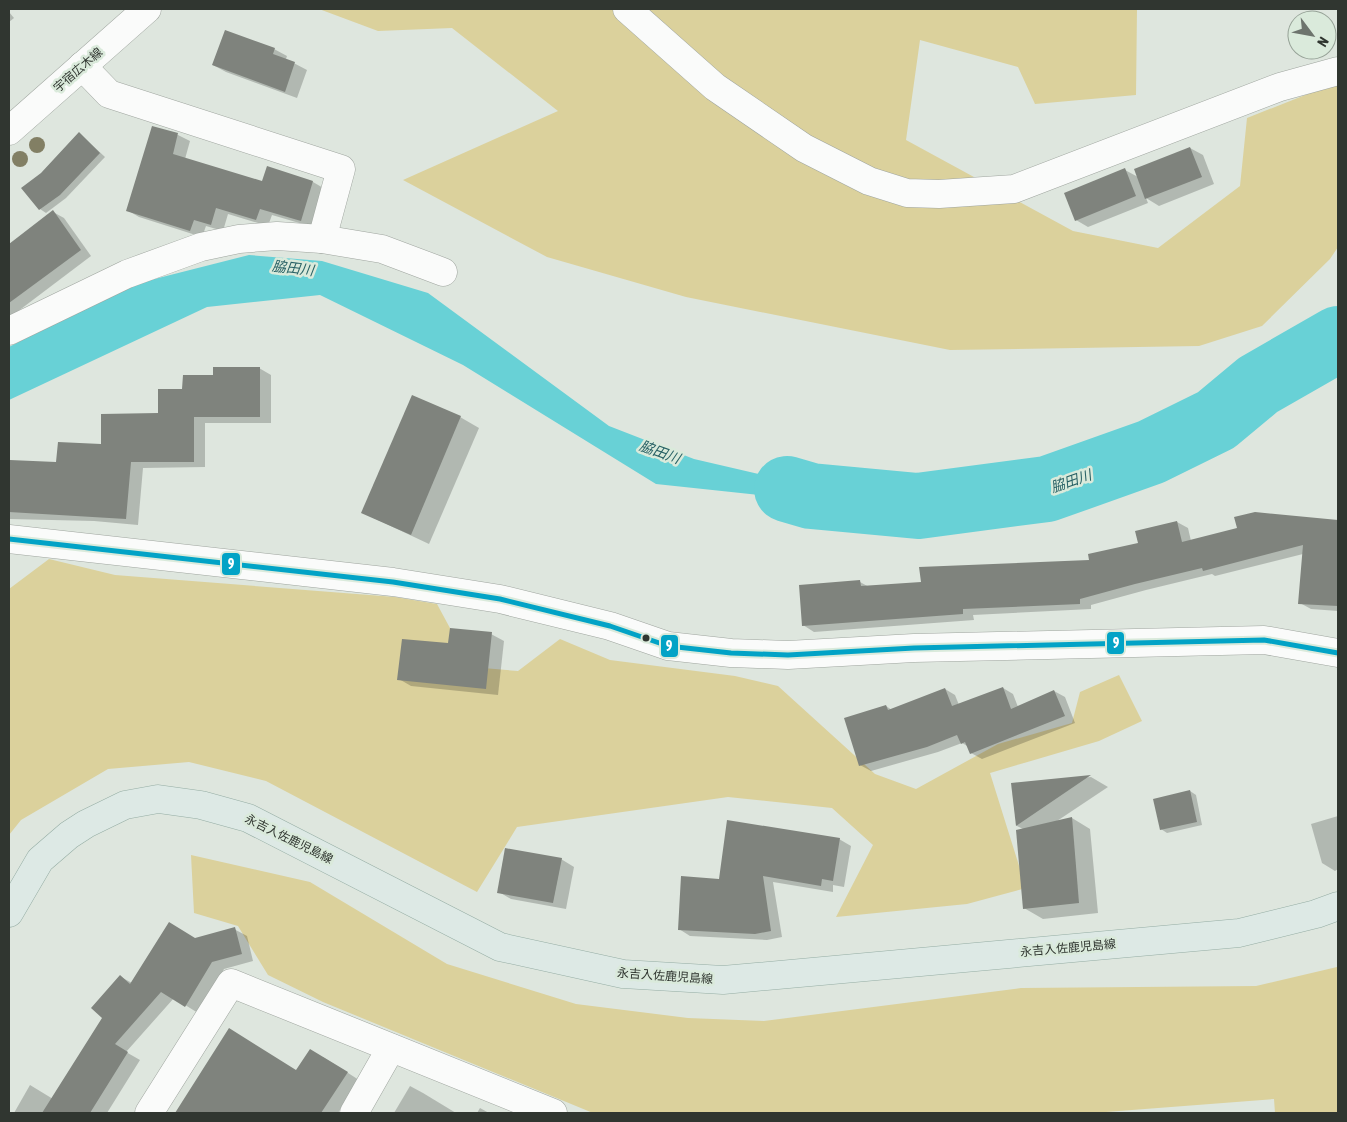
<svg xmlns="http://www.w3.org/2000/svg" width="1347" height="1122" viewBox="0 0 1347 1122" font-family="'Asap Condensed','Noto Sans JP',sans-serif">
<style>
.green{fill:#dbd19c}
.water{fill:#68d1d6}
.shadow{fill:#0003}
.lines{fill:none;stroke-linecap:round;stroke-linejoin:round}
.river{stroke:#68d1d6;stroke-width:66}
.building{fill:#7f837d}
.minor-casing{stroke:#9fa59f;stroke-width:29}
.major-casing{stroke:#95ada4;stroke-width:29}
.minor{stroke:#fafbfa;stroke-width:28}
.major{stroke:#dde9e5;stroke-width:28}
.bus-1-casing{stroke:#daeadb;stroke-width:9}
.bus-1{stroke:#02a3c6;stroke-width:5}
.tree{fill:#827f64}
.bus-dot{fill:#303630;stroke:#daeadb;stroke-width:2}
.labels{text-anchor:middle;stroke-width:5;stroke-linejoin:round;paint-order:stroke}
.street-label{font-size:12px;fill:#303630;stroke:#daeadb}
.water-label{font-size:14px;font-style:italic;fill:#286165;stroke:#daeadb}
.line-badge{stroke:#daeadb;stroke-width:2}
.badge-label{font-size:14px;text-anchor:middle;font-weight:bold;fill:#fff}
</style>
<rect width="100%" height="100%" fill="#dee6de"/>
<g class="green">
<path d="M 319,9 L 1137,9 L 1136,95 L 1035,104 L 1018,67 L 920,40 L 906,140 L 1073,231 L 1158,248 L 1240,186 L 1247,118 L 1338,82 L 1338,247 L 1330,259 L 1262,326 L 1199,346 L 950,350 L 686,297 L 547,257 L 403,180 L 558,111 L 452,28 L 378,31 Z"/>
<path d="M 49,559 L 115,575 L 395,597 L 437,604 L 471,667 L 518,671 L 560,639 L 610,660 L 735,676 L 778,686 L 875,774 L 916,789 L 998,744 L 1072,723 L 1080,692 L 1119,675 L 1142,721 L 1099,741 L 990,773 L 1026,888 L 967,904 L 836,917 L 873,845 L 832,808 L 728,797 L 517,827 L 477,892 L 266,781 L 189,762 L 108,769 L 21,820 L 9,835 L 9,589 Z"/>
<path d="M 191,855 L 310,882 L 447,964 L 576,1004 L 688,1018 L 764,1021 L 1021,988 L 1256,986 L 1337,967 L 1338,1113 L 1275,1113 L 1274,1099 L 1093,1113 L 593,1113 L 323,1002 L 268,975 L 238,926 L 194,913 Z"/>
</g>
<path class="water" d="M 249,255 L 322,261 L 428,293 L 609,426 L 694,459 L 926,513 L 656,484 L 463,365 L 320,295 L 207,307 L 9,400 L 9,347 L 127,286 Z"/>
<g class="shadow">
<path d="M 9,12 L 14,18 L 9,22 Z"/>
<path d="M 274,49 L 287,56 L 286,59 L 307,70 L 297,98 L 226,72 L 213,65 Z"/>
<path d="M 153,128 L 178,135 L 190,141 L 185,159 L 263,182 L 268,168 L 313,182 L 325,189 L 313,227 L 272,215 L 268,226 L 228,214 L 223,231 L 206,226 L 202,237 L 139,217 L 127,210 Z"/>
<path d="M 79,133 L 105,157 L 66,198 L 46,213 L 40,209 L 41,174 Z"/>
<path d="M 1190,148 L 1203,155 L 1214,184 L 1159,206 L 1146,198 L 1148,203 L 1088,227 L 1076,220 L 1125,170 L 1138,177 Z"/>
<path d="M 53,212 L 64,218 L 91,256 L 9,318 L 9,245 Z"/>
<path d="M 259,368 L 271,375 L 271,423 L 205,423 L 205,467 L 143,468 L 138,525 L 94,521 L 9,519 L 9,483 L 102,446 L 159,415 L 184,390 L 214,376 Z"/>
<path d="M 460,417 L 479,428 L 429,544 L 363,513 Z"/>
<path d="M 1255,513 L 1338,521 L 1338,611 L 1311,609 L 1300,603 L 1303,554 L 1215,576 L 1212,574 L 1146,590 L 1091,605 L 1091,609 L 973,615 L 974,620 L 814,632 L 803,625 L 860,582 L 869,587 L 922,583 L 1091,561 L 1139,544 L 1177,522 L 1188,528 L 1191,541 L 1238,529 Z"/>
<path d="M 491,634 L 504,641 L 498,695 L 411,686 L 399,679 L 449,645 Z"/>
<path d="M 1003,688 L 1013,694 L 1018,707 L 1054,691 L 1065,697 L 1075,723 L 982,759 L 971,753 L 969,747 L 962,743 L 938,752 L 871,771 L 860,765 L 886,706 L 892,710 L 945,689 L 955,695 L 959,705 Z"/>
<path d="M 1091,777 L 1108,787 L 1057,821 L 1072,818 L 1090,829 L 1098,913 L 1043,919 L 1024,908 L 1023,829 L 1017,826 L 1013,784 Z"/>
<path d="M 1190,791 L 1196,795 L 1202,825 L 1167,833 L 1161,829 Z"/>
<path d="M 1338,816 L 1338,869 L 1335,871 L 1322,863 L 1311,824 Z"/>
<path d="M 839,839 L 851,846 L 844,887 L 833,885 L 833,892 L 773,882 L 782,937 L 767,940 L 690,936 L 679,929 L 720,880 Z"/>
<path d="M 561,859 L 574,867 L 566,909 L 511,899 L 499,892 Z"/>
<path d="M 234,929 L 247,936 L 253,961 L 224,969 L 198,1013 L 174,998 L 126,1052 L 140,1060 L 107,1113 L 14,1113 L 30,1085 L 53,1099 L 103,1018 L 121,977 L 132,983 L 196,940 Z"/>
<path d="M 323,1057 L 359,1080 L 338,1113 L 182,1113 L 178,1111 L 297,1071 Z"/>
<path d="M 410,1086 L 423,1093 L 456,1113 L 394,1113 Z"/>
<path d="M 480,1108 L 489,1113 L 477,1113 Z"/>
</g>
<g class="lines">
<path class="river" d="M 787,489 L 811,496 L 918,506 L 1047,489 L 1151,452 L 1216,420 L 1258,385 L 1338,339"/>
</g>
<g class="building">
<path d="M 225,30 L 275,48 L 273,54 L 295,62 L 285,92 L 212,65 Z"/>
<path d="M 152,126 L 178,133 L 173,154 L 262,181 L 267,166 L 313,181 L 301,221 L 260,209 L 256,220 L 216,208 L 211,225 L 194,220 L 190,231 L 126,211 Z"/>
<path d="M 79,132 L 100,153 L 60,195 L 39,210 L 21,188 L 41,173 Z"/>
<path d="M 1190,147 L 1202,177 L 1145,199 L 1134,169 Z"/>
<path d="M 1125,168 L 1136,196 L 1075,221 L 1064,193 Z"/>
<path d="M 53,210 L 81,250 L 9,303 L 9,244 Z"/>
<path d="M 213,367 L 260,367 L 260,417 L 194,417 L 194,462 L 131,462 L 126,519 L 9,512 L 10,460 L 56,462 L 58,442 L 101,444 L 101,414 L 158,413 L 158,389 L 182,389 L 183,375 L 213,375 Z"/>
<path d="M 412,395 L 461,416 L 411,535 L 361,513 Z"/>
<path d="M 1255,512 L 1338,520 L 1338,606 L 1298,604 L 1303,545 L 1203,571 L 1202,568 L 1135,584 L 1080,599 L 1080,604 L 963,609 L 963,614 L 802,626 L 799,585 L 860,580 L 861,586 L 921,582 L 919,567 L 1089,560 L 1088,554 L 1138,543 L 1135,531 L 1177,521 L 1182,542 L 1237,528 L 1234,517 Z"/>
<path d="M 450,628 L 492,632 L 486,689 L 397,680 L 402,639 L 448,643 Z"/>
<path d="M 1003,687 L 1011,709 L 1054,690 L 1065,716 L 970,754 L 965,742 L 961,744 L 957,735 L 927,747 L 859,766 L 844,718 L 886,705 L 888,710 L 945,688 L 952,706 Z"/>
<path d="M 1091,775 L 1016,826 L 1011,783 Z"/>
<path d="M 1190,790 L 1197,822 L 1160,830 L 1153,799 Z"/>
<path d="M 1072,817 L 1079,903 L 1023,909 L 1016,830 Z"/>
<path d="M 727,820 L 840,838 L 833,881 L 822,879 L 821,886 L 763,876 L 771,931 L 755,934 L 678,930 L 681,876 L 719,879 Z"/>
<path d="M 505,848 L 562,858 L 553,903 L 497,893 Z"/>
<path d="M 169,922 L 195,938 L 235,927 L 242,954 L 212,962 L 185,1007 L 161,992 L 115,1044 L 128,1052 L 90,1113 L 42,1113 L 102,1018 L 91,1008 L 120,975 L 130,984 Z"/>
<path d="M 229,1028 L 296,1070 L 310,1049 L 348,1072 L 321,1113 L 175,1113 Z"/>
</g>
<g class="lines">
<g class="minor-casing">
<g id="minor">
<path d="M 627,9 L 715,87 L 804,148 L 869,181 L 907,193 L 939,194 L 1014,189 L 1280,87 L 1338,71"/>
<path d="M 82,66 L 109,94 L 341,169 L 322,239"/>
<path d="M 9,131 L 147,9"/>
<path d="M 9,331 L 127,274 L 201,247 L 239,239 L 277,236 L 322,239 L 382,249 L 443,272"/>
<path d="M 9,539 L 393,582 L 500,599 L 610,626 L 668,646 L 731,653 L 788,655 L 914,648 L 1264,640 L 1338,653"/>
<path d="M 149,1113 L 231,983 L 553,1113"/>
<path d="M 354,1113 L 391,1048"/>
</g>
</g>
<g class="major-casing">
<path id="major" d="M 9,913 L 40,860 L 69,835 L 86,824 L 125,805 L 158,799 L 201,805 L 248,818 L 500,947 L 623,974 L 723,980 L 1239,933 L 1316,914 L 1338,906"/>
</g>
<use href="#minor" class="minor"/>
<use href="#major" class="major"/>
<g class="bus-1-casing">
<path id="bus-1" d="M 9,539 L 393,582 L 500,599 L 610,626 L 668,646 L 731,653 L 788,655 L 914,648 L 1264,640 L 1338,653"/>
</g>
<use href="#bus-1" class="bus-1"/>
</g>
<g class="tree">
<circle cx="37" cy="145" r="8"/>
<circle cx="20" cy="159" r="8"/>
</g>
<circle class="bus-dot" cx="646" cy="638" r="4.5"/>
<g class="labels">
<g class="street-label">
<text transform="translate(78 70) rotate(-41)" y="4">宇宿広木線</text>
<text transform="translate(289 839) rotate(26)" y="4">永吉入佐鹿児島線</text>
<text transform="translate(1068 948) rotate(-5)" y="4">永吉入佐鹿児島線</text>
<text transform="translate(665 976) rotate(4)" y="4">永吉入佐鹿児島線</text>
</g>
<g class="water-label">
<text transform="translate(293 268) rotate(7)" y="5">脇田川</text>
<text transform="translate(660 452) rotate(20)" y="5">脇田川</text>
<text transform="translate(1071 481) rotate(-19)" y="5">脇田川</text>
</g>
</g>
<g class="line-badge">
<rect x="221" y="552" width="20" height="24" rx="5" fill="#02a3c6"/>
<rect x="1106" y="631" width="19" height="24" rx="5" fill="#02a3c6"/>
<rect x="660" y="634" width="19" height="24" rx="5" fill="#02a3c6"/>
</g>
<g class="badge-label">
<text x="231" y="569">9</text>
<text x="1116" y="648">9</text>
<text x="669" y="651">9</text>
</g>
<rect width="1347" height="1122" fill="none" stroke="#303630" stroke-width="20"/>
<g transform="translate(1312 35) rotate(122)"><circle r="24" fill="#daeadb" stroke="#96a297"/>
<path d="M0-4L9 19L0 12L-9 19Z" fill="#6d746d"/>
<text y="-8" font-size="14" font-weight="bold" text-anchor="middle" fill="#303630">N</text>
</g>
</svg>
